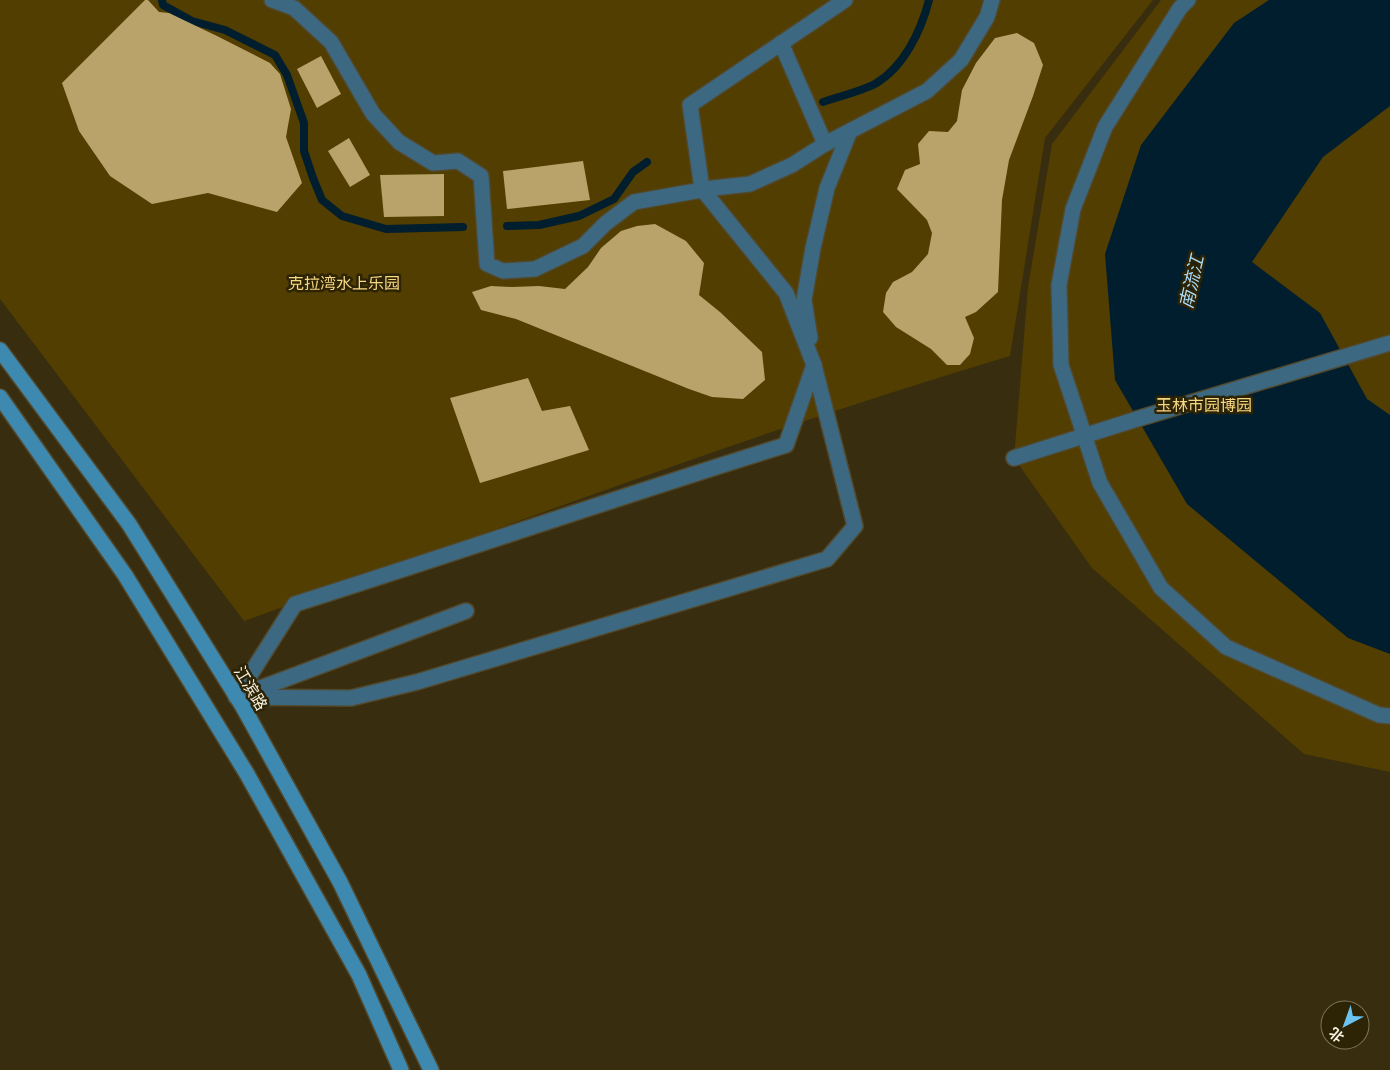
<svg xmlns="http://www.w3.org/2000/svg" width="1390" height="1070" viewBox="0 0 1390 1070" font-family="Poppins,'Noto Sans SC',sans-serif">
<style>
.green{fill:#513e00}
.water{fill:#001e2e}
.lines{fill:none;stroke-linecap:round;stroke-linejoin:round}
.stream{stroke:#001e2e;stroke-width:8}
.building{fill:#b9a36a}
.lane-casing{stroke:#52482c;stroke-width:18}
.street-casing{stroke:#52482c;stroke-width:18}
.secondary-casing{stroke:#52482c;stroke-width:18}
.lane{stroke:#3c6981;stroke-width:15}
.street{stroke:#3c6981;stroke-width:15}
.secondary{stroke:#3d89b0;stroke-width:15}
.labels{text-anchor:middle;stroke-width:5;stroke-linejoin:round;paint-order:stroke}
.park-label{font-size:16px;fill:#f6d782;stroke:#2d2305}
.street-label{font-size:16px;fill:#f5efde;stroke:#2d2305}
.water-label{font-size:18px;font-style:italic;fill:#a9dbf9;stroke:#2d2305}
</style>
<rect width="100%" height="100%" fill="#382d0f"/>
<g class="green">
<path d="M 0,0 L 1153,0 L 1045,138 L 1010,356 C 751,433 498,529 244,621 L 0,299 Z"/>
<path d="M 1161,0 L 1390,0 L 1390,772 L 1304,754 L 1092,568 L 1014,458 L 1028,287 L 1052,144 Z"/>
</g>
<path class="water" d="M 1269,0 L 1390,0 L 1390,106 L 1323,157 L 1252,262 L 1320,313 L 1367,399 L 1390,415 L 1390,654 L 1348,638 L 1187,504 L 1115,380 L 1105,254 L 1141,145 L 1234,23 Z"/>
<g class="lines">
<g class="stream">
<path d="M 162,0 L 163,5 L 192,21 L 225,30 L 275,55 L 287,75 L 304,123 L 304,151 L 313,178 L 322,200 L 342,216 L 386,229 L 463,227"/>
<path d="M 823,102 C 840,96 859,92 875,84 C 904,67 921,31 929,0"/>
<path d="M 507,226 L 539,225 L 579,216 L 614,199 L 633,172 L 647,162"/>
</g>
</g>
<g class="building">
<path d="M 145,0 L 148,0 L 159,12 L 169,13 L 217,36 L 270,63 L 280,74 L 291,109 L 286,137 L 302,183 L 277,212 L 208,193 L 152,204 L 110,176 L 79,131 L 62,83 Z"/>
<path d="M 1017,33 L 1034,43 L 1043,65 L 1033,96 L 1009,160 L 1002,200 L 998,292 L 976,312 L 965,317 L 974,338 L 970,354 L 960,365 L 947,365 L 931,349 L 896,327 L 883,312 L 886,293 L 893,282 L 912,272 L 928,254 L 932,233 L 927,220 L 897,189 L 905,170 L 920,164 L 918,144 L 929,131 L 948,132 L 957,121 L 962,90 L 976,63 L 995,38 Z"/>
<path d="M 321,56 L 341,94 L 317,108 L 297,69 Z"/>
<path d="M 349,138 L 370,175 L 350,187 L 328,151 Z"/>
<path d="M 583,161 L 590,200 L 507,209 L 503,171 Z"/>
<path d="M 444,174 L 444,216 L 384,217 L 380,175 Z"/>
<path d="M 655,224 L 686,241 L 704,263 L 699,295 L 720,312 L 762,352 L 765,380 L 743,399 L 712,397 L 689,389 L 516,319 L 481,310 L 472,292 L 491,286 L 512,287 L 539,286 L 565,289 L 588,267 L 601,248 L 621,231 L 637,226 Z"/>
<path d="M 528,378 L 542,411 L 570,406 L 589,450 L 480,483 L 450,398 Z"/>
</g>
<g class="lines">
<g class="lane-casing">
<g id="lane">
<path d="M 1014,458 L 1137,419 L 1390,343"/>
<path d="M 245,694 L 466,611"/>
<path d="M 236,697 L 351,698 L 417,682 L 827,559 L 855,526 L 814,365"/>
<path d="M 236,697 L 295,604 C 459,552 621,496 786,445 L 814,365"/>
</g>
</g>
<g class="street-casing">
<g id="street">
<path d="M 272,0 L 294,8 L 331,42 L 373,114 L 399,142 L 433,163 L 458,161 L 481,176 L 487,264 L 503,271 L 535,269 L 583,246 L 606,223 L 634,202 L 713,188 L 750,184 L 792,165 L 825,144 L 927,91 L 961,60 L 987,17 L 992,0"/>
<path d="M 1188,0 L 1180,8 L 1105,127 L 1073,209 L 1059,285 L 1061,365 L 1100,483 L 1161,588 L 1226,647 L 1379,715 L 1390,716"/>
<path d="M 781,43 L 825,144"/>
<path d="M 810,338 L 804,300 L 813,248 L 827,188 L 850,131"/>
<path d="M 814,365 L 786,293 L 702,189 L 690,105 L 845,0"/>
</g>
</g>
<g class="secondary-casing">
<g id="secondary">
<path d="M 0,350 L 129,524 L 243,707 L 340,882 L 431,1070"/>
<path d="M 0,397 L 125,575 L 247,774 L 359,975 L 401,1070"/>
</g>
</g>
<use href="#lane" class="lane"/>
<use href="#street" class="street"/>
<use href="#secondary" class="secondary"/>
</g>
<g class="labels">
<g class="park-label">
<text x="344" y="289">克拉湾水上乐园</text>
<text x="1204" y="411">玉林市园博园</text>
</g>
<g class="street-label">
<text transform="translate(251 688) rotate(59)" y="6">江滨路</text>
</g>
<g class="water-label">
<text transform="translate(1192 282) rotate(-77)" y="6">南流江</text>
</g>
</g>
<g transform="translate(1345 1025) rotate(221)"><circle r="24" fill="#2d2305" stroke="#7d755c"/>
<path d="M0-4L9 19L0 12L-9 19Z" fill="#6bc3f2"/>
<text y="-8" font-size="14" font-weight="bold" text-anchor="middle" fill="#f5efde">北</text>
</g>
</svg>
